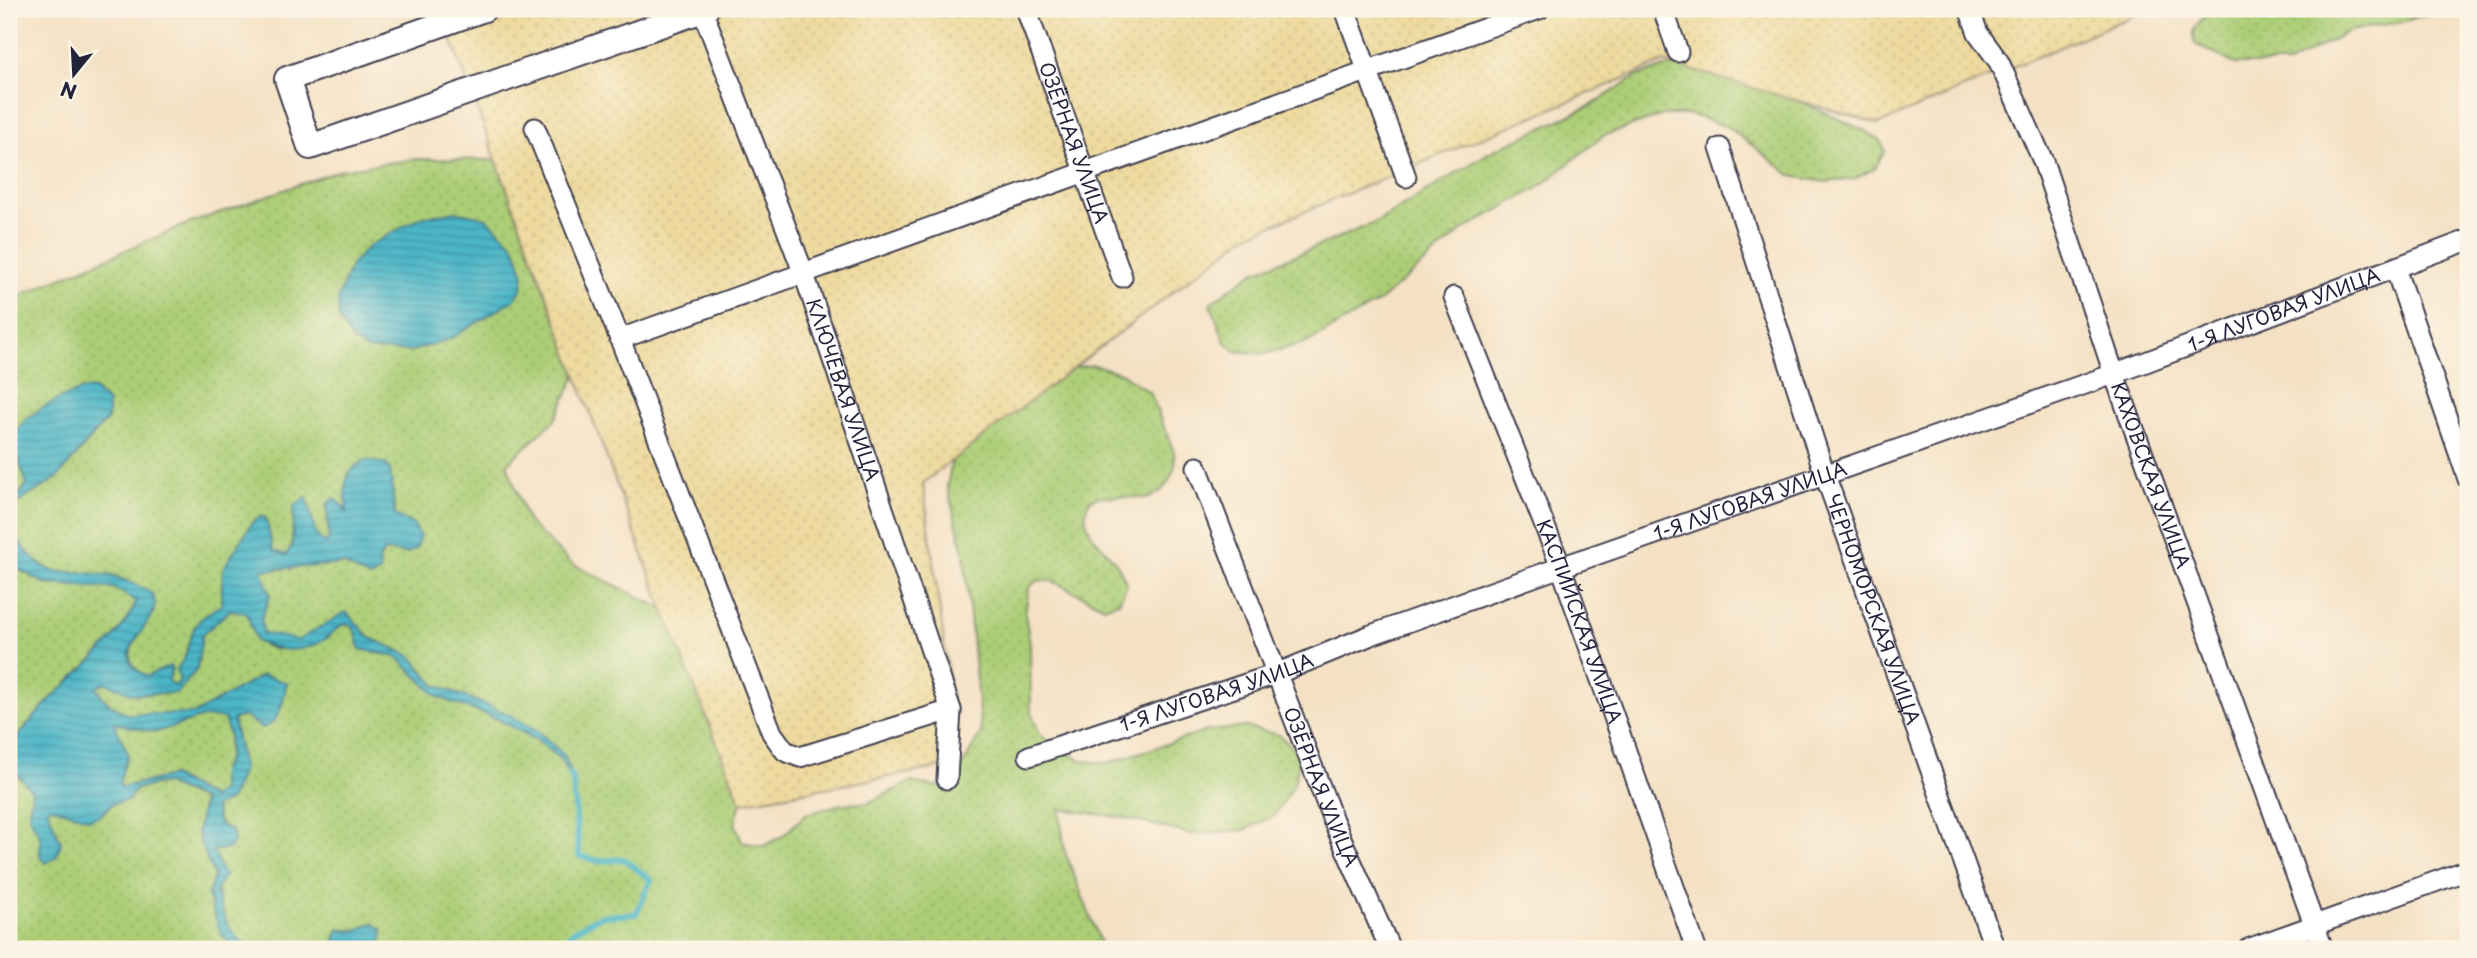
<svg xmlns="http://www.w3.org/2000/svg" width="2477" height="958" viewBox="0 0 2477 958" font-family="'Playpen Sans',sans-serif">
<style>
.grass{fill:url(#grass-dots);stroke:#677858;stroke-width:2}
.sand{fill:url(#sand-dots);stroke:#887e6c;stroke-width:2}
.water{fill:url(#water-rules);stroke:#366c82;stroke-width:2;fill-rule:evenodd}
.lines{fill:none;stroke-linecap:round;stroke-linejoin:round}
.stream{stroke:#4bb6c8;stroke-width:6}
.minor-casing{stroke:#423f50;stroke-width:23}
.tertiary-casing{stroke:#423f50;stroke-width:28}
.minor{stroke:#fff;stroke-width:19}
.tertiary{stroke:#fff;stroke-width:24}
.labels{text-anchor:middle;stroke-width:7;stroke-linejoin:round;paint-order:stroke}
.street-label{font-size:19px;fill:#22223b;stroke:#fcf5e5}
</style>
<defs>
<pattern id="grass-dots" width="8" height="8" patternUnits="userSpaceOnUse" patternTransform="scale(1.75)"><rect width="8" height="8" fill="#acce76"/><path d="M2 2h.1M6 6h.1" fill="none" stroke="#94b167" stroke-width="1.8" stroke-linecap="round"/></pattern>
<pattern id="sand-dots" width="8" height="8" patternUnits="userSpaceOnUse" patternTransform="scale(1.75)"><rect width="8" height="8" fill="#eeda9e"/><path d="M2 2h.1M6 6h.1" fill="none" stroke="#ccbb89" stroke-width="1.8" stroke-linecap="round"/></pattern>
<pattern id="water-rules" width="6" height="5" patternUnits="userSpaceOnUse" patternTransform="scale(1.75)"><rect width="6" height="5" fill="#4bb6c8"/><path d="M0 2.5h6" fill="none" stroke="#3e94a4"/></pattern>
</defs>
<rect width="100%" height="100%" fill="#fcf5e5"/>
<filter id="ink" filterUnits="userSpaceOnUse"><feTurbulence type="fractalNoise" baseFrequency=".0143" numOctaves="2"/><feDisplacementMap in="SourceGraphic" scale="14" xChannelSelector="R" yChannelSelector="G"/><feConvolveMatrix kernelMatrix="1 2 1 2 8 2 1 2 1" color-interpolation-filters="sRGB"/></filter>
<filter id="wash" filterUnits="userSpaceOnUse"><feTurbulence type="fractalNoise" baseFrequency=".00686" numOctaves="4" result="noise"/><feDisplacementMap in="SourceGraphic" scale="28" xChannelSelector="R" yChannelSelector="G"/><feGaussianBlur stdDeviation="1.57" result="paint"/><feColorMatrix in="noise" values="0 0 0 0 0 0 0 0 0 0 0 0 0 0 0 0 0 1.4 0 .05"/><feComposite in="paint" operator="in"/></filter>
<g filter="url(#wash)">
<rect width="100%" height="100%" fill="#f4e1c4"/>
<g class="grass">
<path d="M 2222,9 L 2445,9 L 2405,21 L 2349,31 L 2288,64 L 2235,64 L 2195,44 C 2189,23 2206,15 2222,9 Z"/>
<path d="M 1705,65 L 1740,74 L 1867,132 L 1881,141 L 1885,151 L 1875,168 L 1855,179 L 1824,182 L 1792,176 L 1728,127 L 1692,115 L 1663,115 L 1603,136 L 1541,186 L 1463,230 L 1380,301 L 1308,342 L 1265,354 L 1236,351 L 1225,342 L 1210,303 L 1254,272 L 1377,222 L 1492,151 L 1592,105 L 1635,77 L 1665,67 Z"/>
<path d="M 414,159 L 496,160 L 576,375 L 555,420 L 507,464 L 528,522 L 572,564 L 663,609 L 741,803 L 735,823 L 742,842 L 763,846 L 783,836 L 806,814 L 842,804 L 868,803 L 911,782 L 937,787 L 961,768 L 981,733 L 964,553 L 947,486 L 952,461 L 963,444 L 1037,386 L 1076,367 L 1095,365 L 1121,373 L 1150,393 L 1174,452 L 1175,465 L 1170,480 L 1161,491 L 1149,498 L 1100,496 L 1090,500 C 1075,527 1101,543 1116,563 C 1121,569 1123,577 1127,584 L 1119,602 L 1104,607 L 1053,581 L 1036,581 L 1029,588 L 1025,614 L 1030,643 L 1031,712 L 1039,732 L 1050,745 L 1084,761 L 1108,763 L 1207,731 L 1246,727 L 1279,735 L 1297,752 L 1298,769 L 1293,786 L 1274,816 L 1244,830 L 1190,834 L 1125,818 L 1059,809 L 1065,852 L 1103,949 L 375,949 L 382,940 L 373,923 L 355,931 L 339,929 L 332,949 L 276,949 L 273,940 L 253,948 C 217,934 215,883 213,850 L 231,831 L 219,824 L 215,807 L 243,769 L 233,719 L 244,716 L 262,728 L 263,675 L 195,714 L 126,714 L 107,702 L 96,688 L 105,682 L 132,694 L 177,693 L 197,669 L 202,635 L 230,610 L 247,612 L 256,641 L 274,650 L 328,638 L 339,625 L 348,623 L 356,631 L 360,649 L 397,657 L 438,697 L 498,719 L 537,740 L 560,759 L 571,778 L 565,756 L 504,712 L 435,685 L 411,656 L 370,638 L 346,612 L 298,641 L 263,633 L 261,620 L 270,595 L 262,570 L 343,564 L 370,578 L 384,551 L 408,553 L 395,515 L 390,470 L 353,526 L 374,538 L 370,550 L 358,543 L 343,506 L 327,504 L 329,538 L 326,545 L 316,536 L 294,507 L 292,545 L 286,555 L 273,551 L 223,569 L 221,605 C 187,629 189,642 180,680 L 175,686 L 168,681 L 172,669 L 147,676 C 113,661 140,633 154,612 L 117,576 L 52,571 L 34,560 L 9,529 L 9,508 L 57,478 L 108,419 L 108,403 L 94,390 L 14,441 L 27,484 L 19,495 L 9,502 L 9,300 L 185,225 L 340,170 Z"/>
<path d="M 9,564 L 46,584 L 114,588 L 136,601 C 124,638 75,674 48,702 C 34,716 22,732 9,747 Z"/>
<path d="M 203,717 L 224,717 L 229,735 L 228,758 L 221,772 L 222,790 L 212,798 L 172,776 L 121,787 L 119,782 L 128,754 L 113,722 L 156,732 Z"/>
<path d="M 15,772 L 32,791 L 29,815 L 41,838 L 40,857 L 61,843 L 48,811 L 50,806 L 101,815 L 112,804 L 128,800 L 136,789 L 164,783 L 203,800 L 197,834 L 214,876 L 208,896 L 221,934 L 236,949 L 9,949 L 9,774 Z"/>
</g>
<path class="sand" d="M 440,9 L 2149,9 L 1879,124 L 1664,62 L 1246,236 L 923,483 L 960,764 L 741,803 L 663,609 Z"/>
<g class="water">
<path d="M 455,211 L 486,218 L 514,245 L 524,275 L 522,288 L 515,299 L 450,339 L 412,351 L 367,350 L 352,340 L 339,319 L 338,298 L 351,265 L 369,246 L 417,219 Z"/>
<path d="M 85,389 L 94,390 L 108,403 L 108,418 L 57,478 L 9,508 L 9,502 L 19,495 L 27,484 C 23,471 15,455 14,442 C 14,416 64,396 85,389 Z"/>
<path d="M 365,460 L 386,464 L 390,470 L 395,515 L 414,525 L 420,536 L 416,549 L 408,553 L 384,551 L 379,559 L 380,572 L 370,578 L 343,564 L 262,570 L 270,595 L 261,620 L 263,633 L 298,640 L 346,612 L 370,638 L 411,656 L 435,685 L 504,712 L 539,732 L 565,756 L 573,781 L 560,759 L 537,740 L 498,719 L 438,697 L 397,657 L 360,649 L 356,631 L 348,623 C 337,625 334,633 325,639 C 304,654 278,652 256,641 L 247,613 L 230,610 L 202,635 L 197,669 L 177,693 L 132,694 L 105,682 L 96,688 L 107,702 L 126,714 L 194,714 L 263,675 L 287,683 C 282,700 282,723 262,728 L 244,716 L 233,719 L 243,769 L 230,800 L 215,807 L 219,824 L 232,831 L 234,840 L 228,849 L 213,850 L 224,876 L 215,892 C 224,914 229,939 254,948 L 273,940 L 276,949 L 236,949 L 221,934 L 208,896 L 214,876 L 197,834 L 203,800 L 164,783 L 136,789 L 128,800 L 112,804 L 101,815 L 90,819 L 50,806 L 48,811 L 61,843 L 56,857 L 46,863 L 40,857 L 41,838 L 29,815 L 32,791 L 15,772 L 9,774 L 9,747 C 22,732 34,716 48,702 C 75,674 124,638 136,601 L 114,588 L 46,584 L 9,564 L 9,529 C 21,544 33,563 51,570 C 56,573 65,572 72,572 C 94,574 114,574 134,584 C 139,586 145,588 149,591 C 176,617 96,653 147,676 L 170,666 L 172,668 L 168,681 L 175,686 L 180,680 L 176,669 C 190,656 186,643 195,627 C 201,617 211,611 221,605 L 223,569 L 252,523 L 260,516 L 266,518 L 273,550 L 286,555 L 292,545 L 294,506 L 307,497 L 316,535 L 326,544 L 329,538 L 327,504 L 334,498 L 343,506 L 347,514 C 346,488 339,475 365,460 ZM 203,717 L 224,718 L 229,735 L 228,758 L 221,772 L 221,790 L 212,798 L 172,776 L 121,787 L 119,782 L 128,754 L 114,723 L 156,732 Z"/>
<path d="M 373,923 L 383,930 L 382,940 L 375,949 L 332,949 L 339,929 L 355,931 Z"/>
</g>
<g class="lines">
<path class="stream" d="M 556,949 L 575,930 L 601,916 L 636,914 L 651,880 L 624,859 L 600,861 L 579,856 L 573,781 L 570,774"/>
</g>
</g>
<g filter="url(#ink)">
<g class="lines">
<g class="minor-casing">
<g id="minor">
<path id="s1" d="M 702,9 L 804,274 L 951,710 L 947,779"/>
<path id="s2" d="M 1026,9 L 1122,277"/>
<path d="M 1345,9 L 1406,177"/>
<path d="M 1663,9 L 1678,52"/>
<path id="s3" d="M 1969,9 L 1978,33 L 1999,62 L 2043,161 L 2114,374 L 2323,949"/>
<path d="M 535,128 L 620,339 L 772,733 L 785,751 L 800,757 L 951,710"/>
<path id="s4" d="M 1720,148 L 1825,475 L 1995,949"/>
<path d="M 2395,268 L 2468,479"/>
<path id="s5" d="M 1454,297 L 1561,567 L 1696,949"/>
<path d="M 620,339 L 1539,9"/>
<path id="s6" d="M 1197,467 L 1333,820 L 1390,949"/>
<path id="s7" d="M 1029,756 L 1276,674 L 1371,635 L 1561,567 L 2114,374 L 2468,240"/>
<path d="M 2248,949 L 2468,870"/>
</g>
</g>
<g class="tertiary-casing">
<path id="tertiary" d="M 484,9 L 287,79 L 310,147 L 706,9"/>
</g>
<use href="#minor" class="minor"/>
<use href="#tertiary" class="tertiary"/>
</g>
</g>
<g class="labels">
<g class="street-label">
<text dy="7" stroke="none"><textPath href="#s2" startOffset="142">ОЗЁРНАЯ УЛИЦА</textPath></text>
<text dy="7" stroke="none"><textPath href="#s7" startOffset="1332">1-Я ЛУГОВАЯ УЛИЦА</textPath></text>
<text dy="7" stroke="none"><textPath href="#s1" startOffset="406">КЛЮЧЕВАЯ УЛИЦА</textPath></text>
<text dy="7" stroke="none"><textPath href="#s3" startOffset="502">КАХОВСКАЯ УЛИЦА</textPath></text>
<text dy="7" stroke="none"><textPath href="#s7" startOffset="765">1-Я ЛУГОВАЯ УЛИЦА</textPath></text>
<text dy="7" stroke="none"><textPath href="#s4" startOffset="486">ЧЕРНОМОРСКАЯ УЛИЦА</textPath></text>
<text dy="7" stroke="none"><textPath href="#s5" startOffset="348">КАСПИЙСКАЯ УЛИЦА</textPath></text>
<text dy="7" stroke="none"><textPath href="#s7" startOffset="198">1-Я ЛУГОВАЯ УЛИЦА</textPath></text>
<text dy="7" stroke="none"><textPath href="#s6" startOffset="343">ОЗЁРНАЯ УЛИЦА</textPath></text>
</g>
</g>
<rect width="2477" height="958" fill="none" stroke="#fcf5e5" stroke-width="35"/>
<g transform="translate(74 74) rotate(198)" stroke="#fcf5e5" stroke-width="5" paint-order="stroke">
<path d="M0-5L12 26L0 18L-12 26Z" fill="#22223b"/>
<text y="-10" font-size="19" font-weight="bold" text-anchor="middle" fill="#22223b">N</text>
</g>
</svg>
